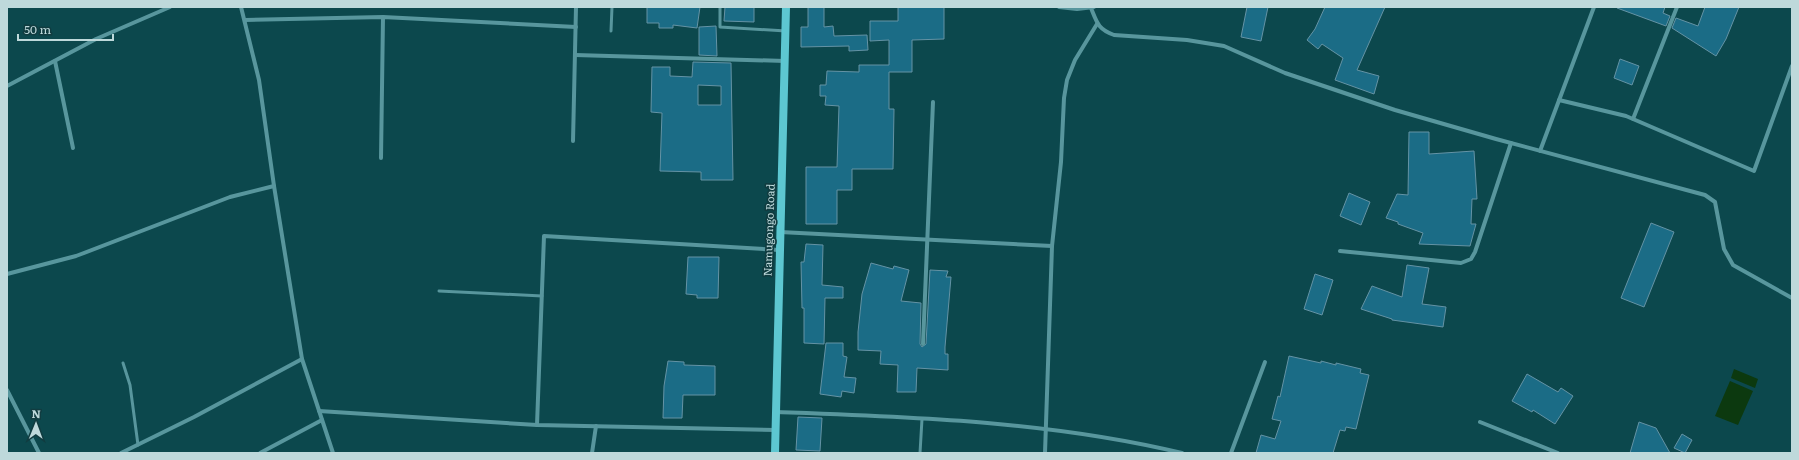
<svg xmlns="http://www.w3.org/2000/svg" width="1799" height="460" viewBox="0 0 1799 460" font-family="Literata,serif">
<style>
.water{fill:#0c390f}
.building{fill:#1b6c86;stroke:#6493a5;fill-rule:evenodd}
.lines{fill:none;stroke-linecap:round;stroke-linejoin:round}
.lane{stroke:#58969d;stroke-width:3}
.street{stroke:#58969d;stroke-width:4}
.secondary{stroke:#5dc7d1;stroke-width:8}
.labels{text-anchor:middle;stroke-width:3.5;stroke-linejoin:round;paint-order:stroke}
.street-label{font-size:11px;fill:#bed9db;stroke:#113c40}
</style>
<rect width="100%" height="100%" fill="#0c484d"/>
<g class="water">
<path d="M 1734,369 L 1758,379 L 1755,388 L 1731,378 Z"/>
<path d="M 1730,381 L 1753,391 L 1738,425 L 1715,416 Z"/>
</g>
<g class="building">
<path d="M 647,7 L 700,7 L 697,28 L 673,25 L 673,28 L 659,28 L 659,23 L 647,23 Z"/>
<path d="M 725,7 L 754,7 L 754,22 L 724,21 Z"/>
<path d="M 808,7 L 824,7 L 824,27 L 833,26 L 834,36 L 867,35 L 868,50 L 849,51 L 849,46 L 801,47 L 801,27 L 808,27 Z"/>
<path d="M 898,7 L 944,7 L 944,39 L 912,40 L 912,72 L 889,72 L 889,109 L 894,109 L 893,169 L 852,169 L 852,190 L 837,190 L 837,224 L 806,224 L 806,167 L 837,167 L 839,106 L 825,105 L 826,96 L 820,96 L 820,85 L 826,85 L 827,71 L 859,72 L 859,65 L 889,65 L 889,40 L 870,41 L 870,21 L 898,21 Z"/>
<path d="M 1247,7 L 1268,7 L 1261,41 L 1241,37 Z"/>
<path d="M 1325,7 L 1385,7 L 1357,70 L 1379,76 L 1374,94 L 1335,80 L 1343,58 L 1322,44 L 1318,49 L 1307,40 L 1315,29 Z"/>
<path d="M 1617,7 L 1665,7 L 1663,13 L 1670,16 L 1666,26 L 1617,8 Z"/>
<path d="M 1705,7 L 1739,7 L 1726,39 L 1716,56 L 1672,28 L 1676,18 L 1698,26 Z"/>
<path d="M 716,26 L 717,56 L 699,55 L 699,27 Z"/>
<path d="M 1620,59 L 1639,66 L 1632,85 L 1614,78 Z"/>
<path d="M 693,62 L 731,63 L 733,180 L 701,180 L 701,172 L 660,171 L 662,113 L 651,112 L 652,67 L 670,67 L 670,76 L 692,77 ZM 698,85 L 721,86 L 721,105 L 698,105 Z"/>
<path d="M 1409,132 L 1429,132 L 1429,154 L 1474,151 L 1477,199 L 1472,199 L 1471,224 L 1476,224 L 1470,246 L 1419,244 L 1423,233 L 1398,224 L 1398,222 L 1386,218 L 1397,194 L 1408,195 Z"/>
<path d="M 1349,193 L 1370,202 L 1361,225 L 1340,216 Z"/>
<path d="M 1651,223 L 1674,232 L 1644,307 L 1621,298 Z"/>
<path d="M 806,244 L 823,245 L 822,285 L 843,287 L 843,298 L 825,298 L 824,344 L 804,343 L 804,308 L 802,308 L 801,262 L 804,262 Z"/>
<path d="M 688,257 L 719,257 L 718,298 L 697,298 L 697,295 L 686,294 Z"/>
<path d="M 871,263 L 893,269 L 894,266 L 909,270 L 901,301 L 921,303 L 920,344 L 922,347 L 926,344 L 930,270 L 948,271 L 946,277 L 951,277 L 945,347 L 945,354 L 948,354 L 948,370 L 917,368 L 916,392 L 897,392 L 898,365 L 880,364 L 881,351 L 858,350 L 858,332 L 862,294 Z"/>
<path d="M 1407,265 L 1429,268 L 1422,304 L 1446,307 L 1443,327 L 1392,320 L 1392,319 L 1361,309 L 1372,286 L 1402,297 Z"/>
<path d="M 1315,274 L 1333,280 L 1322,315 L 1304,309 Z"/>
<path d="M 826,343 L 843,343 L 843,356 L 847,357 L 844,377 L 856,378 L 854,393 L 842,391 L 841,397 L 820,394 Z"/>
<path d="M 1289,356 L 1321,363 L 1321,361 L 1336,365 L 1336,363 L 1361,369 L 1360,373 L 1369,375 L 1356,429 L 1346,427 L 1345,431 L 1340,430 L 1333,453 L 1256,453 L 1261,435 L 1275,439 L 1281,421 L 1272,419 L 1278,396 L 1280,397 Z"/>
<path d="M 668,361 L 684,362 L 684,365 L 715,366 L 715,395 L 683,395 L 682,418 L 663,418 L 664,386 Z"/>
<path d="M 1527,374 L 1558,392 L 1561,388 L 1573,396 L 1555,424 L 1533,410 L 1532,412 L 1512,401 Z"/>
<path d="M 798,417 L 822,418 L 820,451 L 796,450 Z"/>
<path d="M 1639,422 L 1656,428 L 1670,453 L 1630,453 Z"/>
<path d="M 1682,434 L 1692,440 L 1685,453 L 1674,448 Z"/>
</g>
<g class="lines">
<g class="lane">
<path d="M 720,7 L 720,27 L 786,31"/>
<path d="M 611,31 L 612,7"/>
<path d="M 439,291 L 542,296"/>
<path d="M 123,363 L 130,385 L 138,445"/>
<path d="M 920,453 L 922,419"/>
</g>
<g class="street">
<path d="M 241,7 L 259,80 L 274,186 L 302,359 L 333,453"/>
<path d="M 1059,7 L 1077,9 L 1094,7"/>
<path d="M 1091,8 C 1097,23 1098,29 1114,35 L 1187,40 L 1224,46 L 1285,73 L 1395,110 L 1496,139 L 1705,195 L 1715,202 L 1724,249 L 1733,265 L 1792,298"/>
<path d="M 245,20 L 383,17 L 576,27"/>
<path d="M 575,55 L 785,61"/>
<path d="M 55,61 L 73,148"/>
<path d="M 7,86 L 96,39 L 170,7"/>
<path d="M 1559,100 L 1626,116 L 1754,171 L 1792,66"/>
<path d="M 1633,119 L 1677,7"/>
<path d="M 573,141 L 576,7"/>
<path d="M 1540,151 L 1594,7"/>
<path d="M 381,158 L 383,17"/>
<path d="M 780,232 L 1052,246"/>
<path d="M 1340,251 L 1461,263 L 1471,259 L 1475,252 L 1511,143"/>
<path d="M 7,274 L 76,256 L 230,197 L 274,186"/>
<path d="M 923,344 L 933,102"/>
<path d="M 7,390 L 39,453"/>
<path d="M 319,411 L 537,425 L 776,430"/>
<path d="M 776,412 C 912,417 1049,421 1182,453"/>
<path d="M 1480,422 L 1558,453"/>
<path d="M 537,425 L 544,236 L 779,250"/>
<path d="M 121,453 L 194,417 L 302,359"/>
<path d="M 260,453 L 322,420"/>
<path d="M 592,453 L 596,426"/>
<path d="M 1045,453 L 1052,246 L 1061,162 L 1064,98 L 1067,80 L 1075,60 L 1097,24"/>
<path d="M 1231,453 L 1265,362"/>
</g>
<path class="secondary" d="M 775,453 L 786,7"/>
</g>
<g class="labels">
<g class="street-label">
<text transform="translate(769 230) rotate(-88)" y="4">Namugongo Road</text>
</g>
</g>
<rect width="1799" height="460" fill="none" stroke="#bed9db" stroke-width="16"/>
<g transform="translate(36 424) rotate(1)" stroke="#113c40" stroke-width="3" paint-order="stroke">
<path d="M0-3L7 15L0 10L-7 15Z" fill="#bed9db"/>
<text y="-6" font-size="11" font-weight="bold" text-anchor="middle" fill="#bed9db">N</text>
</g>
<path d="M18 34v6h95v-6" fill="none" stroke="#bed9db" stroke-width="2"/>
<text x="24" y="34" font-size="12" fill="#bed9db" stroke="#113c40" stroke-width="3" paint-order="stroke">50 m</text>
</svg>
